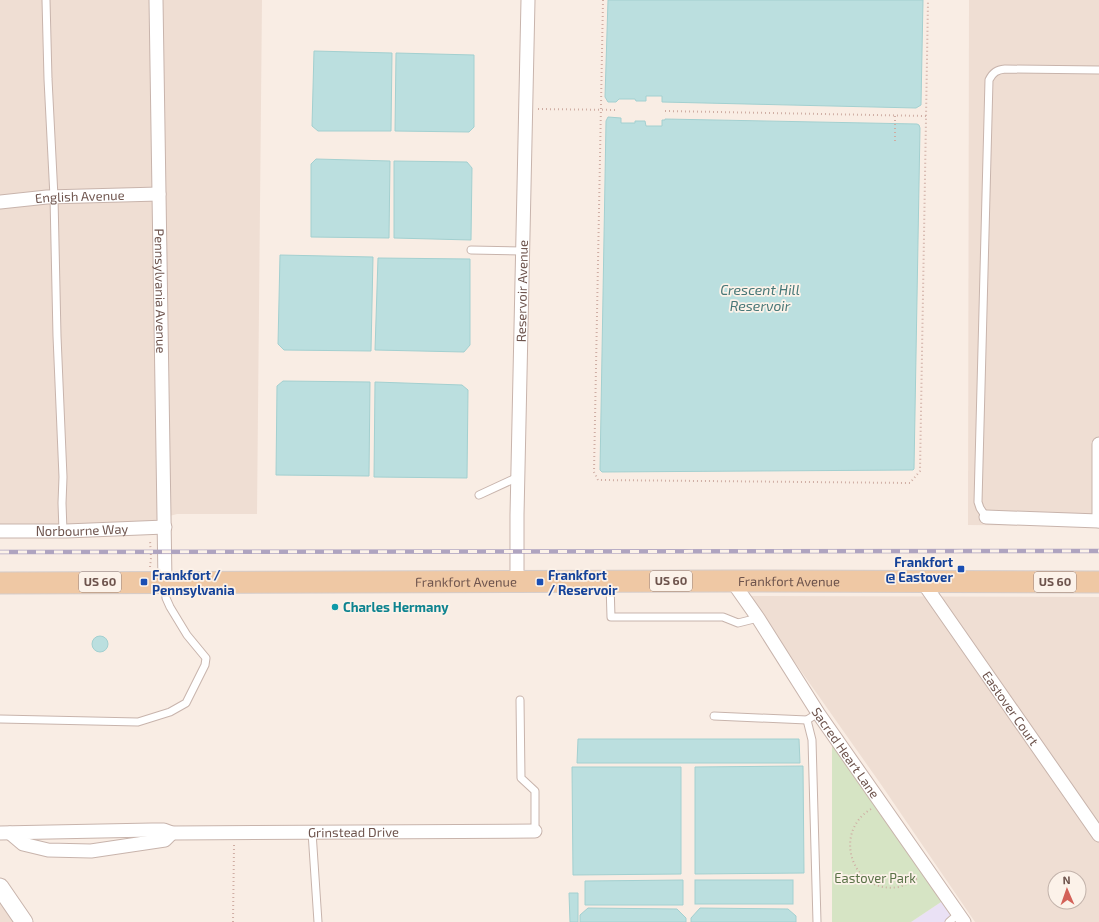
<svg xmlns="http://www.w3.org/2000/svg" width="1099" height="922" viewBox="0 0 1099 922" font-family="'Exo 2',sans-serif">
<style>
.residential{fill:#efded3;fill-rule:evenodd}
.education{fill:#eae1f5}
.green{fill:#d6e4c4}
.water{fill:#bbdfdf;stroke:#a3d0d0}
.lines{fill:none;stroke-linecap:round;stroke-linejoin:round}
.service-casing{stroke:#c8b4ac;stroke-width:9}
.minor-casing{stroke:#c8b4ac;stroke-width:15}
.tertiary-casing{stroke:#c8b4ac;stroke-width:19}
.primary-casing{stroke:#d4ccca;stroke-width:23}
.path{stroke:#cfada3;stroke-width:2;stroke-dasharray:1 3;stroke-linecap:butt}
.service{stroke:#fff;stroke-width:7}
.minor{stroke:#fff;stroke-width:13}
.tertiary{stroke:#fff;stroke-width:17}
.primary{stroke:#efc8a4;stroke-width:21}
.rail-casing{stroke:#afa4c0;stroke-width:4.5}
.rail{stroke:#fcf2e9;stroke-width:3;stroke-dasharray:9;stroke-linecap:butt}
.transit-dot{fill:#1a4fb4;stroke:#fcf2e9;stroke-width:1.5}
.culture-dot{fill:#0f9aa8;stroke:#fcf2e9;stroke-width:1.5}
.labels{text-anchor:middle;stroke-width:3.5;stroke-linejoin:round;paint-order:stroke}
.shield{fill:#fcf2e9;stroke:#99837c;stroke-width:1}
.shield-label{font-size:12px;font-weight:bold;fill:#6e544d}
.street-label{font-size:13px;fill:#6e544d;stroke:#fcf2e9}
.transit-label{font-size:13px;font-weight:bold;fill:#164399;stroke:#fcf2e9;text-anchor:start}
.culture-label{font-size:13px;font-weight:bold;fill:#0d838f;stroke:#fcf2e9;text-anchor:start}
.park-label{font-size:13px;fill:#5a7247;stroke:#fcf2e9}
.water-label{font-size:14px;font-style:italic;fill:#477777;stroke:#fcf2e9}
</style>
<rect width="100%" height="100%" fill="#f9ede4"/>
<g class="residential">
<path d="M 0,0 L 262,0 L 257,514 L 177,514 L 151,521 L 68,526 L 0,526 Z"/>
<path d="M 969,0 L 1099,0 L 1099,526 L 968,525 Z"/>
<path d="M 748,596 L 1099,597 L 1099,922 L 975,922 L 880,783 ZM 1055,878 L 1079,878 L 1079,902 L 1055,902 Z"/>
<path d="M 0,900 L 15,922 L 0,922 Z"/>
</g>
<path class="education" d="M 944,900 L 958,922 L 911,922 Z"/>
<path class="green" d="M 832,742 L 944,900 L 911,922 L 832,922 Z"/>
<g class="water">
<path d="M 608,0 L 923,0 L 921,105 L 916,108 L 662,102 L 662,96 L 646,96 L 646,101 L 636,101 L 635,99 L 619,99 L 616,102 L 608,102 L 605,97 Z"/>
<path d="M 314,51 L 392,53 L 391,131 L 318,131 L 312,126 Z"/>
<path d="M 396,53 L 474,55 L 474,127 L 469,132 L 395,131 Z"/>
<path d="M 608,117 L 621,118 L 621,123 L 635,123 L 635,121 L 645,121 L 646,126 L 662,126 L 662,120 L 665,120 L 665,119 L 917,124 L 919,125 L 920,128 L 914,469 L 913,470 L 602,472 L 600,470 L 606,121 Z"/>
<path d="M 316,159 L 390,161 L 389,238 L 311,237 L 311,164 Z"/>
<path d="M 394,161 L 467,162 L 472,168 L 471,240 L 394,238 Z"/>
<path d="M 280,255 L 373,257 L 371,351 L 284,350 L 278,344 Z"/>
<path d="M 378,258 L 470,259 L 470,345 L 464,352 L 375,350 Z"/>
<path d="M 283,381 L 370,382 L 369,476 L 276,475 L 277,386 Z"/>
<path d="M 375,382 L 462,385 L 468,390 L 467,478 L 374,477 Z"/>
<circle cx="100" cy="644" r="8"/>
<path d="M 578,739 L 799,739 L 800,763 L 577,763 Z"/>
<path d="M 803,766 L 804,873 L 695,874 L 695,767 Z"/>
<path d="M 572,767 L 681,767 L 681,874 L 573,875 Z"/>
<path d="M 683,880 L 683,905 L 585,905 L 585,881 Z"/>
<rect x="695" y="880" width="98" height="24"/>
<path d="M 569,893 L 578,893 L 578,922 L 570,922 Z"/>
<path d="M 588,908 L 677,909 L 686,918 L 686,922 L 580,922 L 580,915 Z"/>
<path d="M 700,908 L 788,909 L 796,916 L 796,922 L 691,922 L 691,918 Z"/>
</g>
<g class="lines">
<g class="service-casing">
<g id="service">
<path d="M 46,0 L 48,79 L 54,197 L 57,336 L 63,477 L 62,503 L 63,531"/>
<path d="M 471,250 L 523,251"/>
<path d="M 479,495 L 518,477"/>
<path d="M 986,517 L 980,508 L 978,502 L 989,80 C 993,72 997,70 1005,69 L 1099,70"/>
<path d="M 610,584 L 611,617 L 723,617 L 738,623 L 758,618"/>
<path d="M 520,700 L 521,778 L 535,791 L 535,831"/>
<path d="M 714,716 L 807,720"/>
<path d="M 0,719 L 138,722 L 170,712 L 186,703 L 205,665 L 206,658 L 187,635 L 170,607 L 166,598 L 165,584"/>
<path d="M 312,832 L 318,922"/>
<path d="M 817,922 L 812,740 L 807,720 L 818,713"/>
<path d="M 949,922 L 958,914"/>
</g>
</g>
<g class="minor-casing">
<g id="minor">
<path id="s1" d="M 156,0 L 165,582"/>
<path id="s2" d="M 0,202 L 47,197 L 159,194"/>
<path d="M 986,517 L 1099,521"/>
<path d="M 1099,521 L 1099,444"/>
<path id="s3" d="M 0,531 L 66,531 L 165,527"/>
<path id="s4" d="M 732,581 L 758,618 L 818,713 L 964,922"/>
<path id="s5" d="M 922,581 L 1099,835"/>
<path id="s6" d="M 517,582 L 517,515 L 528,0"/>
<path id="s7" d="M 0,833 L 152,830 L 164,830 L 172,833 L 535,831"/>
<path d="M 10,833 L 23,844 L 48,850 L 91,851 L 165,840 L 172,833"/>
</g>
</g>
<g class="tertiary-casing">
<path id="tertiary" d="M 0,887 L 24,922"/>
</g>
<g class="primary-casing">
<g id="primary">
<path id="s8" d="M 0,583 L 732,581 L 1099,582"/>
</g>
</g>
<g class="path">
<path d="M 603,0 L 594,472 L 598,480 L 910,483 L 920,471 L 928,0"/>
<path d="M 538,109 L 618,110"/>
<path d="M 665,111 L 926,116"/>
<path d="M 895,141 L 895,115"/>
<path d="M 150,567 L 151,558 L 150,540"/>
<path d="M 871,809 C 831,833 853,895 899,887 C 906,885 912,881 918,878"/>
<path d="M 233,922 L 234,845"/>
</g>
<use href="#service" class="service"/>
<use href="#minor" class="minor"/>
<use href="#tertiary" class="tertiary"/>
<use href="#primary" class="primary"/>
<g class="rail-casing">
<path id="rail" d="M 0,552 L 1099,551"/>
</g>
<use href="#rail" class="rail"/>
</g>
<g class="transit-dot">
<rect x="957" y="565" width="8" height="8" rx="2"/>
<rect x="140" y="578" width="8" height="8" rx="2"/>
<rect x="536" y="578" width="8" height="8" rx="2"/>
</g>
<circle class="culture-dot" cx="335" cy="607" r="4"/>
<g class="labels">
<g class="shield">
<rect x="650" y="571" width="42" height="20" rx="3"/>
<rect x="79" y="572" width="42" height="20" rx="3"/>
<rect x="1034" y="572" width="42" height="20" rx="3"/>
</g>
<g class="shield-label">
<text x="671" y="585">US 60</text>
<text x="100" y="586">US 60</text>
<text x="1055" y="586">US 60</text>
</g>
<g class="street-label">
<text dy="5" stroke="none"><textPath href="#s2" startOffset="80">English Avenue</textPath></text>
<text dy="5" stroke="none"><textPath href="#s1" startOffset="291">Pennsylvania Avenue</textPath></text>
<text dy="5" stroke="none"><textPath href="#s6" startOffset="291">Reservoir Avenue</textPath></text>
<text dy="5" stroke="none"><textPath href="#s3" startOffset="82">Norbourne Way</textPath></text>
<text dy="5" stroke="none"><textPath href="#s8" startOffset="789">Frankfort Avenue</textPath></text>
<text dy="5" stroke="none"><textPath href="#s8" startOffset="466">Frankfort Avenue</textPath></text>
<text dy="5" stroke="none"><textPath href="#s5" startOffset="155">Eastover Court</textPath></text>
<text dy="5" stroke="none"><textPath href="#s4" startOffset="206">Sacred Heart Lane</textPath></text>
<text dy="5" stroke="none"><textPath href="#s7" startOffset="354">Grinstead Drive</textPath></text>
</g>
<g class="transit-label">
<text x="953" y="567" text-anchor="end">Frankfort<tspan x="953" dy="15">@ Eastover</tspan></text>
<text x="152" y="580">Frankfort /<tspan x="152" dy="15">Pennsylvania</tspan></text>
<text x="548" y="580">Frankfort<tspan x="548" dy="15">/ Reservoir</tspan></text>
</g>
<g class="culture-label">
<text x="343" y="612">Charles Hermany</text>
</g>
<g class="park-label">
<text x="875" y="883">Eastover Park</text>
</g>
<g class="water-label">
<text x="760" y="295">Crescent Hill<tspan x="760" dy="16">Reservoir</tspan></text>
</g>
</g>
<g transform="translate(1067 890) rotate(358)"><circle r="19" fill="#fcf2e9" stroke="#c3b3ab"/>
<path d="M0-3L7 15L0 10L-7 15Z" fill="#d36158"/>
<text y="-6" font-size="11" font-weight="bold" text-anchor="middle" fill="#6e544d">N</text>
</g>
</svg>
